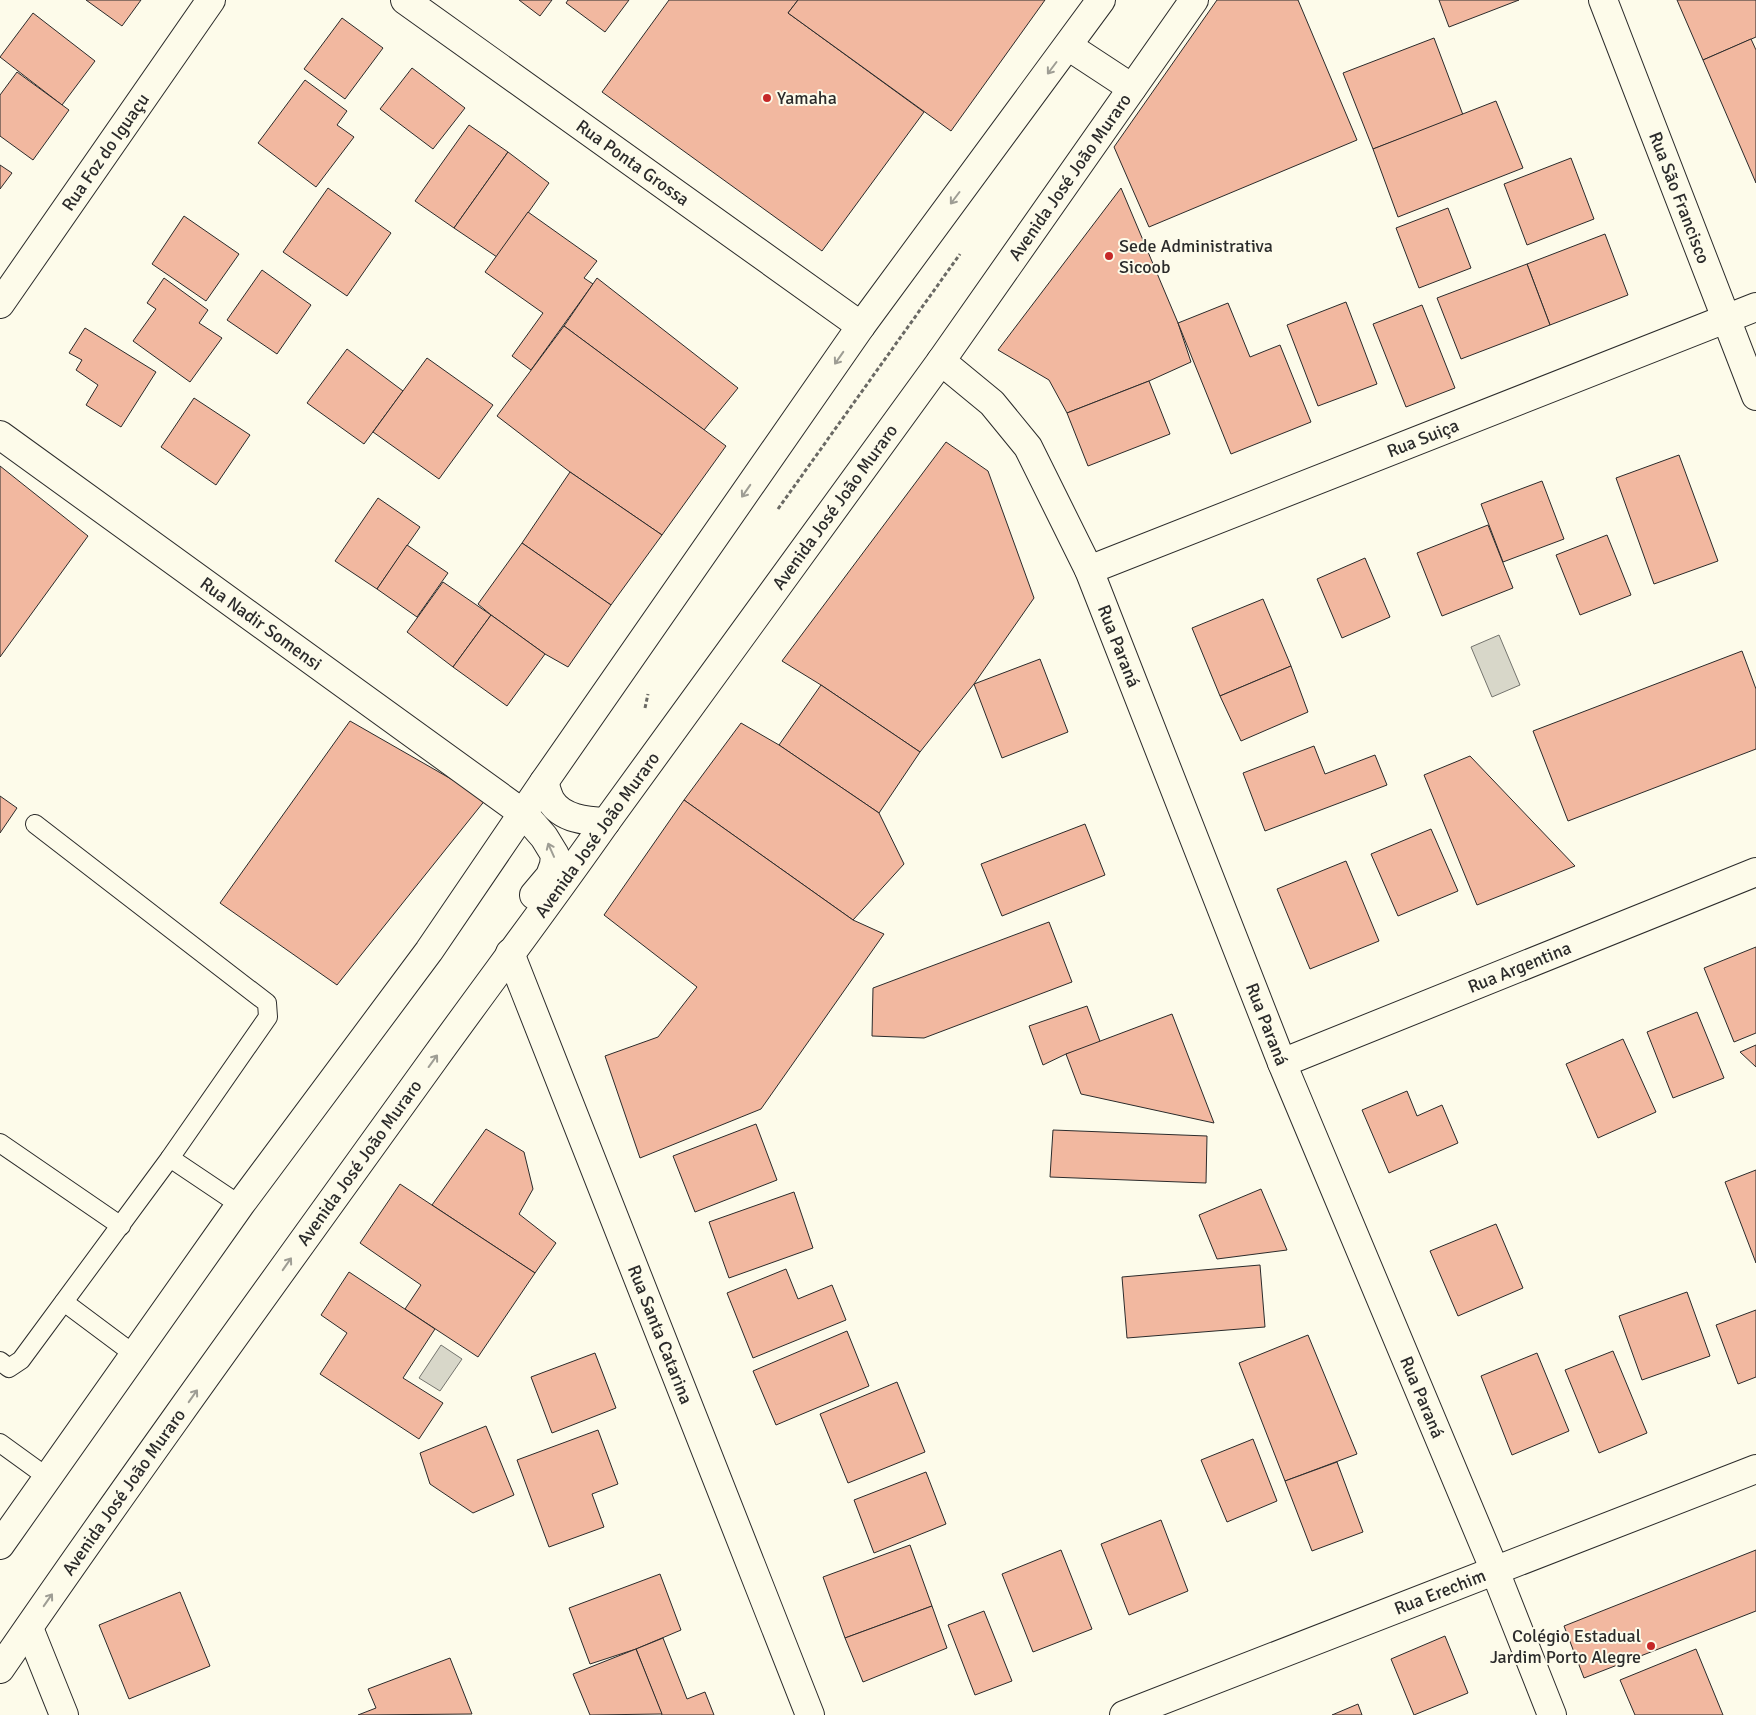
<svg xmlns="http://www.w3.org/2000/svg" width="1756" height="1715" viewBox="0 0 1756 1715" font-family="Signika,sans-serif">
<style>
.water{fill:#d8d7c9;stroke:#74746e}
.building{fill:#f2b8a0;stroke:#2b2b2b}
.lines{fill:none;stroke-linecap:round;stroke-linejoin:round}
.lane-casing{stroke:#2b2b2b;stroke-width:20}
.street-casing{stroke:#2b2b2b;stroke-width:30}
.secondary-casing{stroke:#2b2b2b;stroke-width:30}
.path{stroke:#6a6964;stroke-width:3;stroke-dasharray:4 2.5;stroke-linecap:butt}
.lane{stroke:#fdfbea;stroke-width:18}
.street{stroke:#fdfbea;stroke-width:28}
.secondary{stroke:#fdfbea;stroke-width:28}
.oneway{stroke:#9e9d94}
.poi-dot{fill:#c62828;stroke:#fdfbea;stroke-width:2}
.labels{text-anchor:middle;stroke-width:4;stroke-linejoin:round;paint-order:stroke}
.poi-label{font-size:18px;fill:#2b2b2b;stroke:#fdfbea;text-anchor:start}
.street-label{font-size:18px;fill:#2b2b2b;stroke:#fdfbea}
</style>
<rect width="100%" height="100%" fill="#fdfbea"/>
<g class="water">
<path d="M 1499,635 L 1520,685 L 1492,697 L 1471,647 Z"/>
<path d="M 441,1345 L 462,1359 L 440,1391 L 419,1378 Z"/>
</g>
<g class="building">
<path d="M 86,0 L 141,0 L 122,26 Z"/>
<path d="M 519,0 L 552,0 L 540,16 Z"/>
<path d="M 568,0 L 629,0 L 605,32 L 566,3 Z"/>
<path d="M 669,0 L 798,0 L 788,13 L 924,112 L 822,251 L 602,92 Z"/>
<path d="M 798,0 L 1045,0 L 951,131 L 788,13 Z"/>
<path d="M 1217,0 L 1298,0 L 1357,140 L 1149,227 L 1114,147 Z"/>
<path d="M 1439,0 L 1519,0 L 1449,27 Z"/>
<path d="M 1677,0 L 1756,0 L 1756,37 L 1703,60 Z"/>
<path d="M 33,13 L 95,61 L 62,105 L 0,57 Z"/>
<path d="M 342,18 L 383,48 L 345,99 L 304,69 Z"/>
<path d="M 1434,38 L 1463,115 L 1373,149 L 1343,73 Z"/>
<path d="M 1751,39 L 1756,50 L 1756,183 L 1703,60 Z"/>
<path d="M 412,68 L 465,108 L 433,149 L 380,109 Z"/>
<path d="M 17,72 L 69,110 L 33,160 L 0,136 L 0,95 Z"/>
<path d="M 305,80 L 347,111 L 337,125 L 354,137 L 316,187 L 258,143 Z"/>
<path d="M 1496,101 L 1523,168 L 1398,217 L 1373,149 Z"/>
<path d="M 469,125 L 508,152 L 454,228 L 415,201 Z"/>
<path d="M 508,152 L 549,183 L 497,257 L 454,228 Z"/>
<path d="M 1571,158 L 1594,219 L 1527,245 L 1504,184 Z"/>
<path d="M 0,165 L 12,173 L 0,189 Z"/>
<path d="M 328,188 L 391,233 L 347,296 L 283,252 Z"/>
<path d="M 1121,188 L 1178,323 L 1191,362 L 1149,381 L 1067,413 L 1049,380 L 998,350 Z"/>
<path d="M 1448,208 L 1471,268 L 1419,288 L 1396,228 Z"/>
<path d="M 528,212 L 597,261 L 584,278 L 593,284 L 531,370 L 512,356 L 543,313 L 485,272 Z"/>
<path d="M 184,216 L 239,254 L 206,301 L 152,264 Z"/>
<path d="M 1605,234 L 1628,295 L 1550,325 L 1527,264 Z"/>
<path d="M 1527,264 L 1550,325 L 1461,359 L 1437,298 Z"/>
<path d="M 262,270 L 311,305 L 277,354 L 227,320 Z"/>
<path d="M 164,278 L 208,310 L 199,323 L 222,338 L 190,382 L 133,341 L 156,309 L 147,303 Z"/>
<path d="M 597,278 L 738,388 L 704,430 L 564,326 Z"/>
<path d="M 1346,302 L 1377,384 L 1318,406 L 1287,325 Z"/>
<path d="M 1228,303 L 1250,357 L 1280,345 L 1311,422 L 1231,454 L 1178,323 Z"/>
<path d="M 1422,305 L 1455,388 L 1406,407 L 1373,324 Z"/>
<path d="M 564,326 L 726,446 L 662,535 L 570,472 L 497,416 Z"/>
<path d="M 85,328 L 156,372 L 121,427 L 86,405 L 98,385 L 76,370 L 82,360 L 69,353 Z"/>
<path d="M 347,349 L 403,391 L 364,444 L 307,403 Z"/>
<path d="M 427,358 L 493,405 L 439,479 L 373,432 Z"/>
<path d="M 1149,381 L 1170,434 L 1088,466 L 1067,413 Z"/>
<path d="M 194,398 L 250,435 L 216,485 L 161,447 Z"/>
<path d="M 946,442 L 988,471 L 1034,598 L 974,684 L 920,752 L 821,685 L 782,661 Z"/>
<path d="M 1679,455 L 1718,561 L 1654,584 L 1616,478 Z"/>
<path d="M 0,466 L 88,536 L 0,657 Z"/>
<path d="M 570,472 L 662,535 L 611,605 L 522,543 Z"/>
<path d="M 1542,481 L 1564,539 L 1503,562 L 1481,504 Z"/>
<path d="M 378,498 L 420,527 L 377,589 L 335,561 Z"/>
<path d="M 1488,525 L 1513,588 L 1442,616 L 1417,553 Z"/>
<path d="M 1607,535 L 1631,595 L 1580,615 L 1556,555 Z"/>
<path d="M 522,543 L 611,605 L 568,667 L 545,654 L 491,615 L 478,604 Z"/>
<path d="M 407,545 L 448,573 L 417,617 L 377,589 Z"/>
<path d="M 1365,558 L 1390,617 L 1342,638 L 1317,579 Z"/>
<path d="M 443,582 L 491,615 L 453,667 L 407,632 Z"/>
<path d="M 1263,599 L 1291,666 L 1220,696 L 1192,628 Z"/>
<path d="M 491,615 L 545,654 L 507,706 L 453,667 Z"/>
<path d="M 1742,651 L 1756,689 L 1756,749 L 1568,821 L 1533,731 Z"/>
<path d="M 1040,659 L 1068,732 L 1002,758 L 974,684 Z"/>
<path d="M 1291,666 L 1308,712 L 1241,741 L 1220,696 Z"/>
<path d="M 821,685 L 920,752 L 879,813 L 779,745 Z"/>
<path d="M 350,721 L 486,799 L 337,985 L 220,903 Z"/>
<path d="M 741,723 L 779,745 L 879,813 L 904,864 L 853,920 L 684,800 Z"/>
<path d="M 1314,746 L 1325,774 L 1375,755 L 1387,785 L 1265,831 L 1243,773 Z"/>
<path d="M 1470,756 L 1575,866 L 1477,905 L 1424,775 Z"/>
<path d="M 0,796 L 17,808 L 0,833 Z"/>
<path d="M 684,800 L 853,920 L 884,934 L 761,1109 L 640,1158 L 605,1056 L 658,1037 L 697,987 L 604,915 Z"/>
<path d="M 1085,824 L 1105,875 L 1002,916 L 981,864 Z"/>
<path d="M 1431,829 L 1458,891 L 1398,916 L 1371,854 Z"/>
<path d="M 1346,861 L 1379,941 L 1310,969 L 1277,889 Z"/>
<path d="M 1049,922 L 1072,982 L 924,1038 L 872,1036 L 873,988 Z"/>
<path d="M 1756,947 L 1756,1033 L 1734,1042 L 1704,968 Z"/>
<path d="M 1087,1006 L 1101,1044 L 1066,1054 L 1043,1065 L 1029,1026 Z"/>
<path d="M 1697,1012 L 1724,1078 L 1673,1098 L 1647,1032 Z"/>
<path d="M 1172,1014 L 1214,1123 L 1081,1094 L 1066,1054 Z"/>
<path d="M 1623,1039 L 1656,1112 L 1598,1138 L 1566,1064 Z"/>
<path d="M 1756,1045 L 1756,1067 L 1740,1052 Z"/>
<path d="M 1407,1091 L 1417,1116 L 1442,1105 L 1458,1143 L 1389,1173 L 1362,1110 Z"/>
<path d="M 756,1124 L 777,1180 L 695,1212 L 673,1156 Z"/>
<path d="M 486,1129 L 524,1152 L 533,1189 L 519,1214 L 556,1243 L 535,1273 L 432,1205 Z"/>
<path d="M 1053,1130 L 1207,1136 L 1206,1183 L 1050,1177 Z"/>
<path d="M 1756,1170 L 1756,1263 L 1725,1182 Z"/>
<path d="M 400,1184 L 535,1273 L 478,1357 L 405,1309 L 421,1285 L 360,1243 Z"/>
<path d="M 1261,1189 L 1287,1250 L 1217,1259 L 1199,1215 Z"/>
<path d="M 794,1192 L 813,1248 L 729,1278 L 709,1222 Z"/>
<path d="M 1496,1224 L 1523,1288 L 1458,1316 L 1430,1251 Z"/>
<path d="M 1260,1265 L 1265,1327 L 1127,1338 L 1122,1277 Z"/>
<path d="M 786,1269 L 798,1299 L 832,1285 L 846,1320 L 753,1358 L 727,1293 Z"/>
<path d="M 349,1272 L 435,1329 L 403,1378 L 443,1403 L 419,1439 L 320,1374 L 347,1333 L 321,1315 Z"/>
<path d="M 1687,1292 L 1710,1356 L 1642,1380 L 1619,1316 Z"/>
<path d="M 1756,1310 L 1756,1377 L 1738,1384 L 1716,1325 Z"/>
<path d="M 847,1331 L 869,1386 L 776,1425 L 753,1371 Z"/>
<path d="M 1308,1335 L 1357,1454 L 1285,1481 L 1239,1363 Z"/>
<path d="M 1613,1351 L 1647,1433 L 1599,1453 L 1565,1370 Z"/>
<path d="M 595,1353 L 616,1408 L 552,1433 L 531,1377 Z"/>
<path d="M 1537,1353 L 1569,1431 L 1512,1455 L 1481,1376 Z"/>
<path d="M 897,1382 L 925,1452 L 848,1483 L 820,1414 Z"/>
<path d="M 486,1426 L 514,1495 L 473,1513 L 430,1484 L 420,1453 Z"/>
<path d="M 598,1430 L 618,1484 L 592,1494 L 604,1527 L 549,1547 L 517,1460 Z"/>
<path d="M 1253,1439 L 1277,1501 L 1227,1522 L 1201,1460 Z"/>
<path d="M 1337,1462 L 1363,1532 L 1312,1551 L 1285,1481 Z"/>
<path d="M 926,1472 L 946,1524 L 874,1553 L 854,1500 Z"/>
<path d="M 1161,1520 L 1188,1591 L 1129,1615 L 1101,1544 Z"/>
<path d="M 910,1545 L 932,1606 L 845,1638 L 823,1577 Z"/>
<path d="M 1061,1550 L 1092,1629 L 1033,1652 L 1002,1574 Z"/>
<path d="M 1756,1550 L 1756,1611 L 1584,1678 L 1564,1626 Z"/>
<path d="M 660,1574 L 681,1630 L 636,1649 L 590,1664 L 569,1608 Z"/>
<path d="M 180,1592 L 210,1666 L 129,1699 L 99,1625 Z"/>
<path d="M 932,1606 L 947,1648 L 863,1682 L 845,1638 Z"/>
<path d="M 984,1611 L 1012,1681 L 975,1695 L 948,1625 Z"/>
<path d="M 1445,1636 L 1468,1693 L 1414,1715 L 1391,1659 Z"/>
<path d="M 663,1638 L 687,1699 L 705,1692 L 714,1715 L 662,1715 L 636,1649 Z"/>
<path d="M 636,1649 L 662,1714 L 590,1715 L 573,1674 Z"/>
<path d="M 1696,1649 L 1723,1715 L 1635,1715 L 1620,1680 Z"/>
<path d="M 450,1658 L 472,1714 L 358,1715 L 376,1708 L 368,1689 Z"/>
<path d="M 1358,1704 L 1362,1715 L 1332,1715 Z"/>
</g>
<g class="lines">
<g class="lane-casing">
<g id="lane">
<path d="M 0,1143 L 121,1226"/>
<path d="M 170,1158 L 240,1205"/>
<path d="M 64,1302 L 135,1355"/>
<path d="M 0,1361 L 9,1368 L 21,1360 L 170,1158 L 268,1017 L 267,1003 L 35,824"/>
<path d="M 0,1443 L 47,1477"/>
</g>
</g>
<g class="street-casing">
<g id="street">
<path id="s1" d="M 405,0 L 861,326"/>
<path id="s2" d="M 1603,0 L 1756,396"/>
<path id="s3" d="M 0,304 L 211,0"/>
<path id="s4" d="M 941,361 L 992,403 L 1028,447 L 1089,570 L 1282,1063 L 1495,1571 L 1552,1715"/>
<path id="s5" d="M 0,435 L 524,814"/>
<path id="s6" d="M 1089,570 L 1756,307"/>
<path id="s7" d="M 510,953 L 810,1715"/>
<path id="s8" d="M 1282,1063 L 1756,872"/>
<path d="M 29,1628 L 64,1715"/>
<path id="s9" d="M 1124,1715 L 1756,1469"/>
</g>
</g>
<g class="secondary-casing">
<g id="secondary">
<path d="M 1068,46 L 1132,88"/>
<path d="M 544,782 C 546,788 548,796 551,801 C 562,819 587,821 606,822"/>
<path d="M 524,814 L 544,837 L 555,855 L 554,865 L 550,876 L 534,895"/>
<path d="M 0,1545 L 240,1205 L 429,951 L 544,782 L 861,326 L 1101,0"/>
<path id="s10" d="M 0,1669 C 141,1464 288,1262 434,1059 C 491,980 550,902 606,822 L 941,361 L 1194,0"/>
</g>
</g>
<g class="path">
<path d="M 778,509 L 960,254"/>
<path d="M 645,708 L 648,694"/>
</g>
<use href="#lane" class="lane"/>
<use href="#street" class="street"/>
<use href="#secondary" class="secondary"/>
</g>
<defs><path id="oneway-shaft" d="M-6 0H5M1.5-3L5.5 0L1.5 3" fill="none" stroke-width="1.6" stroke-linecap="round" stroke-linejoin="round" transform="scale(1.25)"/></defs>
<g class="oneway">
<use href="#oneway-shaft" transform="translate(1052 68) rotate(127)"/>
<use href="#oneway-shaft" transform="translate(955 198) rotate(127)"/>
<use href="#oneway-shaft" transform="translate(839 358) rotate(125)"/>
<use href="#oneway-shaft" transform="translate(746 491) rotate(125)"/>
<use href="#oneway-shaft" transform="translate(551 850) rotate(-114)"/>
<use href="#oneway-shaft" transform="translate(433 1061) rotate(-54)"/>
<use href="#oneway-shaft" transform="translate(287 1264) rotate(-55)"/>
<use href="#oneway-shaft" transform="translate(193 1396) rotate(-55)"/>
<use href="#oneway-shaft" transform="translate(48 1600) rotate(-55)"/>
</g>
<g class="poi-dot">
<circle cx="767" cy="98" r="5"/>
<circle cx="1109" cy="256" r="5"/>
<circle cx="1651" cy="1646" r="5"/>
</g>
<g class="labels">
<g class="poi-label">
<text x="777" y="104">Yamaha</text>
<text x="1119" y="252">Sede Administrativa<tspan x="1119" dy="21">Sicoob</tspan></text>
<text x="1641" y="1642" text-anchor="end">Colégio Estadual<tspan x="1641" dy="21">Jardim Porto Alegre</tspan></text>
</g>
<g class="street-label">
<text dy="6" stroke="none"><textPath href="#s3" startOffset="185">Rua Foz do Iguaçu</textPath></text>
<text dy="6" stroke="none"><textPath href="#s1" startOffset="280">Rua Ponta Grossa</textPath></text>
<text dy="6" stroke="none"><textPath href="#s10" startOffset="1836">Avenida José João Muraro</textPath></text>
<text dy="6" stroke="none"><textPath href="#s2" startOffset="212">Rua São Francisco</textPath></text>
<text dy="6" stroke="none"><textPath href="#s6" startOffset="359">Rua Suiça</textPath></text>
<text dy="6" stroke="none"><textPath href="#s10" startOffset="1431">Avenida José João Muraro</textPath></text>
<text dy="6" stroke="none"><textPath href="#s5" startOffset="322">Rua Nadir Somensi</textPath></text>
<text dy="6" stroke="none"><textPath href="#s4" startOffset="342">Rua Paraná</textPath></text>
<text dy="6" stroke="none"><textPath href="#s10" startOffset="1026">Avenida José João Muraro</textPath></text>
<text dy="6" stroke="none"><textPath href="#s8" startOffset="256">Rua Argentina</textPath></text>
<text dy="6" stroke="none"><textPath href="#s4" startOffset="748">Rua Paraná</textPath></text>
<text dy="6" stroke="none"><textPath href="#s10" startOffset="621">Avenida José João Muraro</textPath></text>
<text dy="6" stroke="none"><textPath href="#s7" startOffset="410">Rua Santa Catarina</textPath></text>
<text dy="6" stroke="none"><textPath href="#s4" startOffset="1152">Rua Paraná</textPath></text>
<text dy="6" stroke="none"><textPath href="#s10" startOffset="216">Avenida José João Muraro</textPath></text>
<text dy="6" stroke="none"><textPath href="#s9" startOffset="339">Rua Erechim</textPath></text>
</g>
</g>
</svg>
